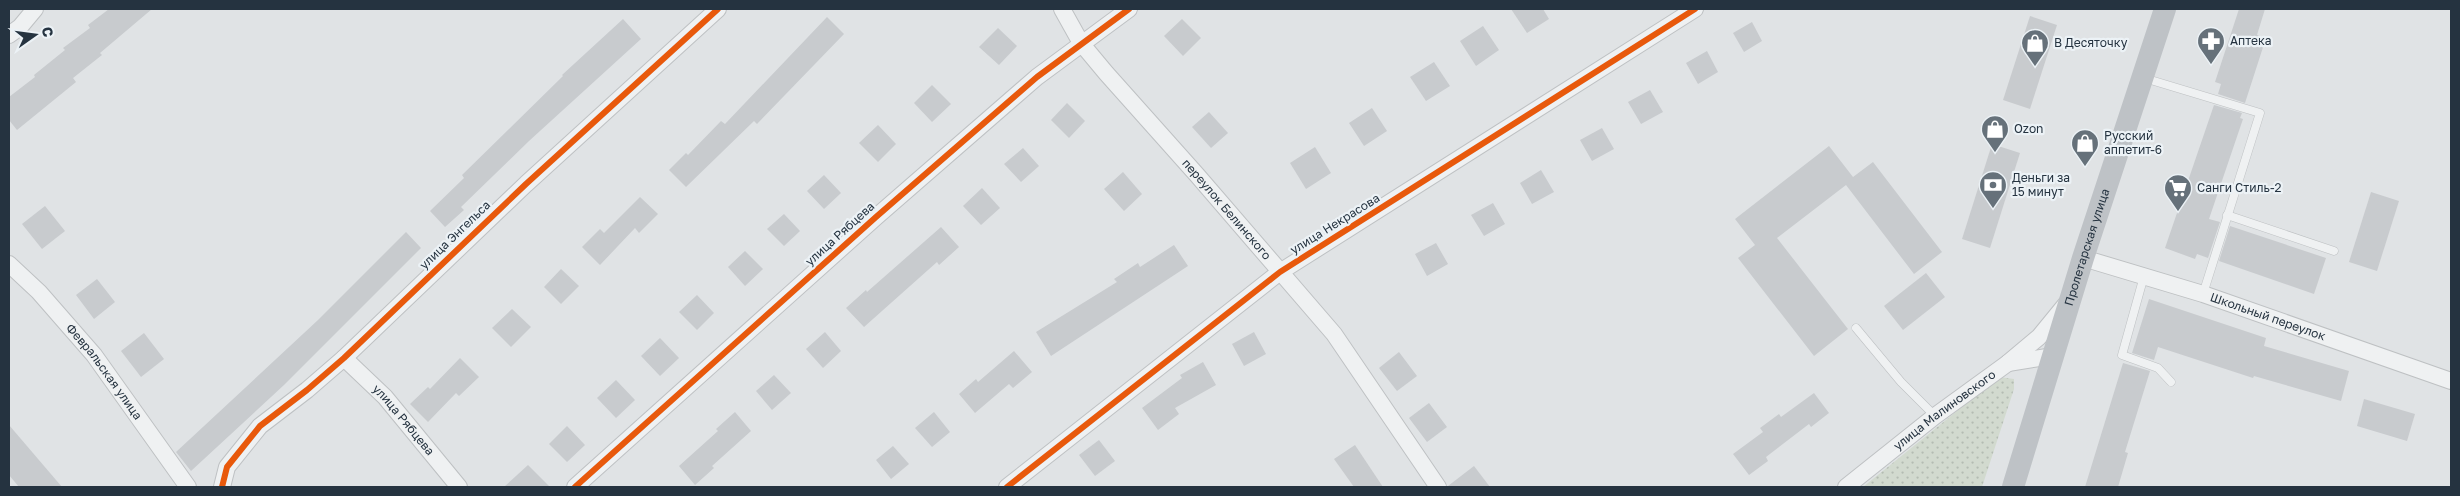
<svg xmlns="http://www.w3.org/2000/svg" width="2460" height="496" viewBox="0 0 2460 496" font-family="'Golos Text',sans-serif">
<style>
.green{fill:url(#green-dots)}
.building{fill:#c8cbce}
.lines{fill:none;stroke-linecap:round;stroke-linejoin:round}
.service-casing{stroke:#bec1c3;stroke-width:9}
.minor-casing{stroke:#bec1c3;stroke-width:18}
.service{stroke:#eff1f2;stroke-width:8}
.minor{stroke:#eff1f2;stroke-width:16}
.secondary{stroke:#bec2c6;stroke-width:22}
.cycleway-casing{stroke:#ecf2f6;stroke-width:9}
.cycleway{stroke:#e8590c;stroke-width:6}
.labels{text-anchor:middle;stroke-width:4.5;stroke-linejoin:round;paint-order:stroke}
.poi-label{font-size:12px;fill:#253340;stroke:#ecf2f6;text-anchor:start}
.street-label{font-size:12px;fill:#253340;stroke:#ecf2f6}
</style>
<defs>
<pattern id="green-dots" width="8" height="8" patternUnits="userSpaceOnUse" patternTransform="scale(1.25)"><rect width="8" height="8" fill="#d2dacf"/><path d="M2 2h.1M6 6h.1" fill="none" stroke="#b4bcb3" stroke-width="1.8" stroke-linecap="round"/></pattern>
</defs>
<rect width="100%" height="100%" fill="#e0e3e5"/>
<path class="green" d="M 1999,377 L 2014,379 L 2014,389 L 1982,487 L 1863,487 Z"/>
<g class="building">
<path d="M 109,9 L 152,9 L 100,53 L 102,55 L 73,78 L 76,82 L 17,130 L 9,120 L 9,97 L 35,77 L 34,75 L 65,50 L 63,48 L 90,28 L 88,25 Z"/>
<path d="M 1511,9 L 1543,9 L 1549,19 L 1527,33 Z"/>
<path d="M 2239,9 L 2265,9 L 2257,35 L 2266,38 L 2245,103 L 2218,94 L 2221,84 L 2215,82 Z"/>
<path d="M 2030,16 L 2057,25 L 2030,109 L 2003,100 Z"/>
<path d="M 827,17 L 844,34 L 757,124 L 754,121 L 686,187 L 669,170 L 686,153 L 688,155 L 721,121 L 725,124 Z"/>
<path d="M 623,19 L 641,39 L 529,141 L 461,207 L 464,210 L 445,227 L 430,211 L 464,178 L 462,175 L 563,76 L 562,75 Z"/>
<path d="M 1182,19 L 1201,38 L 1183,56 L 1164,36 Z"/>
<path d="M 1752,22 L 1762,41 L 1744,52 L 1733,33 Z"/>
<path d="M 1483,26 L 1499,50 L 1476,66 L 1460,41 Z"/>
<path d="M 998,28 L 1017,46 L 999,65 L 979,47 Z"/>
<path d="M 1707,51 L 1718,72 L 1698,84 L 1686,63 Z"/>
<path d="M 1434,62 L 1450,86 L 1426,101 L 1410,77 Z"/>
<path d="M 932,85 L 951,104 L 932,122 L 914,103 Z"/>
<path d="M 1650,90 L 1663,112 L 1641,124 L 1628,102 Z"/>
<path d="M 1067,103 L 1085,121 L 1069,138 L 1051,120 Z"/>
<path d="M 2214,105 L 2242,113 L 2240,118 L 2243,119 L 2209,219 L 2220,222 L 2208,258 L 2197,254 L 2195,259 L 2165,248 Z"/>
<path d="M 1372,108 L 1387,131 L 1364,146 L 1349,123 Z"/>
<path d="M 1209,112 L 1228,133 L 1211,148 L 1192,127 Z"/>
<path d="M 878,125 L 896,144 L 878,162 L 859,143 Z"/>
<path d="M 1602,128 L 1614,149 L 1592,161 L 1580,140 Z"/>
<path d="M 1992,144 L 2020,153 L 1990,248 L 1962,239 Z"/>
<path d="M 1829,146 L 1853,177 L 1873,162 L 1942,252 L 1914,274 L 1846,185 L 1777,238 L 1848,329 L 1814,356 L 1738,258 L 1755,245 L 1735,219 Z"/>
<path d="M 1315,147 L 1331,173 L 1306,189 L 1290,163 Z"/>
<path d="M 1023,148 L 1039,166 L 1021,182 L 1004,164 Z"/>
<path d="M 1541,170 L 1554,192 L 1532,204 L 1520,183 Z"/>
<path d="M 1123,172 L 1142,194 L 1124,211 L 1104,189 Z"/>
<path d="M 824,175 L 841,193 L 824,209 L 807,191 Z"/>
<path d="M 982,188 L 1000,208 L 981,225 L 963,206 Z"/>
<path d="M 2371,192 L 2399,201 L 2377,271 L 2349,262 Z"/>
<path d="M 640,197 L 658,214 L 639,233 L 635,228 L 600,265 L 582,247 L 600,229 L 604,233 Z"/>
<path d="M 1493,203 L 1505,224 L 1484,236 L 1471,215 Z"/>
<path d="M 45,206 L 65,231 L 42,249 L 22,224 Z"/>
<path d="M 784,214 L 800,231 L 784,246 L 767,229 Z"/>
<path d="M 2230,226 L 2326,258 L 2314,294 L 2219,261 Z"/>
<path d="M 941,227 L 959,247 L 939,265 L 937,262 L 864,327 L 846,308 L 866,290 L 867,292 Z"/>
<path d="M 406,232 L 421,248 L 284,385 L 191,471 L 176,452 L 318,320 Z"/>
<path d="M 1436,243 L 1448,264 L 1427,276 L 1415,254 Z"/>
<path d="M 1174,245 L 1188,266 L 1051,356 L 1036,332 L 1117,282 L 1114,279 L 1138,263 L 1140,267 Z"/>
<path d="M 745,251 L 763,269 L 745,286 L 728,267 Z"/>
<path d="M 561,269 L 579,286 L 561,304 L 544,287 Z"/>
<path d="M 1926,273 L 1945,297 L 1903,330 L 1884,306 Z"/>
<path d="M 97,279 L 115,302 L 94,319 L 76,295 Z"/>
<path d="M 697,295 L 714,313 L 697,330 L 679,312 Z"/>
<path d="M 2149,299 L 2266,338 L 2264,346 L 2349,371 L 2341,401 L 2254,376 L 2253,378 L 2158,347 L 2154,360 L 2132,353 Z"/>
<path d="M 512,309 L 531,327 L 511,347 L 492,328 Z"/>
<path d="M 825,332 L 841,351 L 823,368 L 806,349 Z"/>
<path d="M 1254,332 L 1266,354 L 1244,366 L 1232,344 Z"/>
<path d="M 144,333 L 164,359 L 141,377 L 121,351 Z"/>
<path d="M 660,338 L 679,358 L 660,376 L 641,356 Z"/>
<path d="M 1014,351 L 1032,372 L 1013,388 L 1009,384 L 975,413 L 959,394 L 976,379 L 978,382 Z"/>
<path d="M 1399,352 L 1417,376 L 1397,391 L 1379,368 Z"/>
<path d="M 460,358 L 479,377 L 459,396 L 456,393 L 428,422 L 410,404 L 428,387 L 430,389 Z"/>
<path d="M 1203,362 L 1216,385 L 1175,408 L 1179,414 L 1158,430 L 1142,408 L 1182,378 L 1180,375 Z"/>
<path d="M 2123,363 L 2150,371 L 2125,452 L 2128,453 L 2118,487 L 2085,487 Z"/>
<path d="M 774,375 L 791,393 L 772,410 L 756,391 Z"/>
<path d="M 616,380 L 635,400 L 616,418 L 597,398 Z"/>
<path d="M 1814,393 L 1829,413 L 1811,427 L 1809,424 L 1766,457 L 1768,461 L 1749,475 L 1733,454 L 1763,432 L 1760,428 L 1779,414 L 1781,417 Z"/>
<path d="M 2364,399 L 2415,414 L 2407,441 L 2357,426 Z"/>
<path d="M 1429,403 L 1447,427 L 1427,442 L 1409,418 Z"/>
<path d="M 735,412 L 751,431 L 712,466 L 714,468 L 695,485 L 679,466 L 718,431 L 716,429 Z"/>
<path d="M 934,412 L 950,432 L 932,447 L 915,428 Z"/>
<path d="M 9,425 L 62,487 L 19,487 L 9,475 Z"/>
<path d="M 567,426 L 585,445 L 567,462 L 549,444 Z"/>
<path d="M 1099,440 L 1115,461 L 1095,476 L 1079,455 Z"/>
<path d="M 1355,445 L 1383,487 L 1354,487 L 1334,459 Z"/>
<path d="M 893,446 L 909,464 L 891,479 L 876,460 Z"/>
<path d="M 528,465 L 550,487 L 504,487 Z"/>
<path d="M 1474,466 L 1490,487 L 1448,487 L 1448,486 Z"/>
</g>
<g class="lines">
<g class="service-casing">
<g id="service">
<path d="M 2144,78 L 2260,113 L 2203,294"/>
<path d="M 2227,215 L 2334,251"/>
<path d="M 2144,276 L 2122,355 L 2158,368 L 2171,382"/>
<path d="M 1856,328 L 1901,382 L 1935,416"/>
</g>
</g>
<g class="minor-casing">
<g id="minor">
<path id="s1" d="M 1062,9 L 1081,43 L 1106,73 L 1197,175 L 1334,334 L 1438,487"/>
<path d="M 9,35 L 20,27 L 35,9"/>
<path id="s2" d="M 2083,258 L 2203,294 L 2451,381"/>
<path id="s3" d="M 9,264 L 39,292 L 94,355 L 188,487"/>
<path id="s4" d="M 344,358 L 385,397 L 459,487"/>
<path d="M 2008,363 L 2053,356"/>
<path d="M 222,487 L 227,467 L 260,426 L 307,390 L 344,358 L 526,184 L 718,9"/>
<path d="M 575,487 L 876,217 L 1037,77 L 1129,9"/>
<path d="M 1007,487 L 1280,272 L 1695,9"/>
<path id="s5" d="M 1846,487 L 1935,416 L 2008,363 L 2039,337 L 2066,304"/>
</g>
</g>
<use href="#service" class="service"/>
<use href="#minor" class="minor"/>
<path class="secondary" id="s6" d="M 2013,487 L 2083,258 L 2165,9"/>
<g class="cycleway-casing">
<g id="cycleway">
<path d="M 222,487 L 227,467 L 260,426 L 307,390 L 344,358 L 526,184 L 718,9"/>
<path d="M 575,487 L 876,217 L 1037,77 L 1129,9"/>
<path d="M 1007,487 L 1280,272 L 1695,9"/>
</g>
</g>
<use href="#cycleway" class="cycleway"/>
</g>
<defs>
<g id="pharmacy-pin" transform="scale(1.4375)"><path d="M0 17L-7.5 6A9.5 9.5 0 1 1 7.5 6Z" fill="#66717a" stroke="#ecf2f6"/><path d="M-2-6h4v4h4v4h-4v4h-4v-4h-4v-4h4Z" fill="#fff"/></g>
<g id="shop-pin" transform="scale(1.4375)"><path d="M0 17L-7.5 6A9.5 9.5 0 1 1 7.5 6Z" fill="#66717a" stroke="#ecf2f6"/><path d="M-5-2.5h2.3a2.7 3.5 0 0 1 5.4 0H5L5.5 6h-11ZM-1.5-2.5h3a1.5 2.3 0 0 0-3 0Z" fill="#fff"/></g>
<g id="bank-pin" transform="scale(1.4375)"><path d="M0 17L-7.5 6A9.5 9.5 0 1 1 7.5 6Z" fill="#66717a" stroke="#ecf2f6"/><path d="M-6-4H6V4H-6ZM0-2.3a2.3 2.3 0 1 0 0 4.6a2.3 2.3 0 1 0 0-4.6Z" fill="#fff"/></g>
<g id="supermarket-pin" transform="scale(1.4375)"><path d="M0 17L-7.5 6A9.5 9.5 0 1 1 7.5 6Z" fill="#66717a" stroke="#ecf2f6"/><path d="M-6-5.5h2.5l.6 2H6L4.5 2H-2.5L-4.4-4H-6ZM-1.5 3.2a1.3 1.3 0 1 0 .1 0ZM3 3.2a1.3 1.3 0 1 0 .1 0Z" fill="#fff"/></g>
</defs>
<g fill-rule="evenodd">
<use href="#pharmacy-pin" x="2211" y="41"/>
<use href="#shop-pin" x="2035" y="43"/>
<use href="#shop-pin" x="1995" y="129"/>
<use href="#shop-pin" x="2085" y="143"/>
<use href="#bank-pin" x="1993" y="185"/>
<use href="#supermarket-pin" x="2178" y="188"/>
</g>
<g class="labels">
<g class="poi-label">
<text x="2230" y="45">Аптека</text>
<text x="2054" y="47">В Десяточку</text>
<text x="2014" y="133">Ozon</text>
<text x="2104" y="140">Русский<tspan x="2104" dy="14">аппетит-6</tspan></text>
<text x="2012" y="182">Деньги за<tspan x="2012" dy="14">15 минут</tspan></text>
<text x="2197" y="192">Санги Стиль-2</text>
</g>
<g class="street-label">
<text dy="4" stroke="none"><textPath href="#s1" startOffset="260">переулок Белинского</textPath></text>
<text transform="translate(1335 224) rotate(-32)" y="4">улица Некрасова</text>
<text transform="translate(840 234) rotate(-42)" y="4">улица Рябцева</text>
<text transform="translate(455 235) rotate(-44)" y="4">улица Энгельса</text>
<text dy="4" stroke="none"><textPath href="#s6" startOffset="251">Пролетарская улица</textPath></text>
<text dy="4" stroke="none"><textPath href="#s2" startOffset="194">Школьный переулок</textPath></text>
<text dy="4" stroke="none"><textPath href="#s3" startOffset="144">Февральская улица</textPath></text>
<text dy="4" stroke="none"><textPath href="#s5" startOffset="125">улица Малиновского</textPath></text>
<text dy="4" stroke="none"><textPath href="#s4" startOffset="86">улица Рябцева</textPath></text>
</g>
</g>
<rect width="2460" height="496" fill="none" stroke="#253340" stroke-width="20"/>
<g transform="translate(35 35) rotate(76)" stroke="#ecf2f6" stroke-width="4" paint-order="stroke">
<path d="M0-4L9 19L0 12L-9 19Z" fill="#253340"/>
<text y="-8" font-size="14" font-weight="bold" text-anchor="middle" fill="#253340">С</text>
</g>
</svg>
